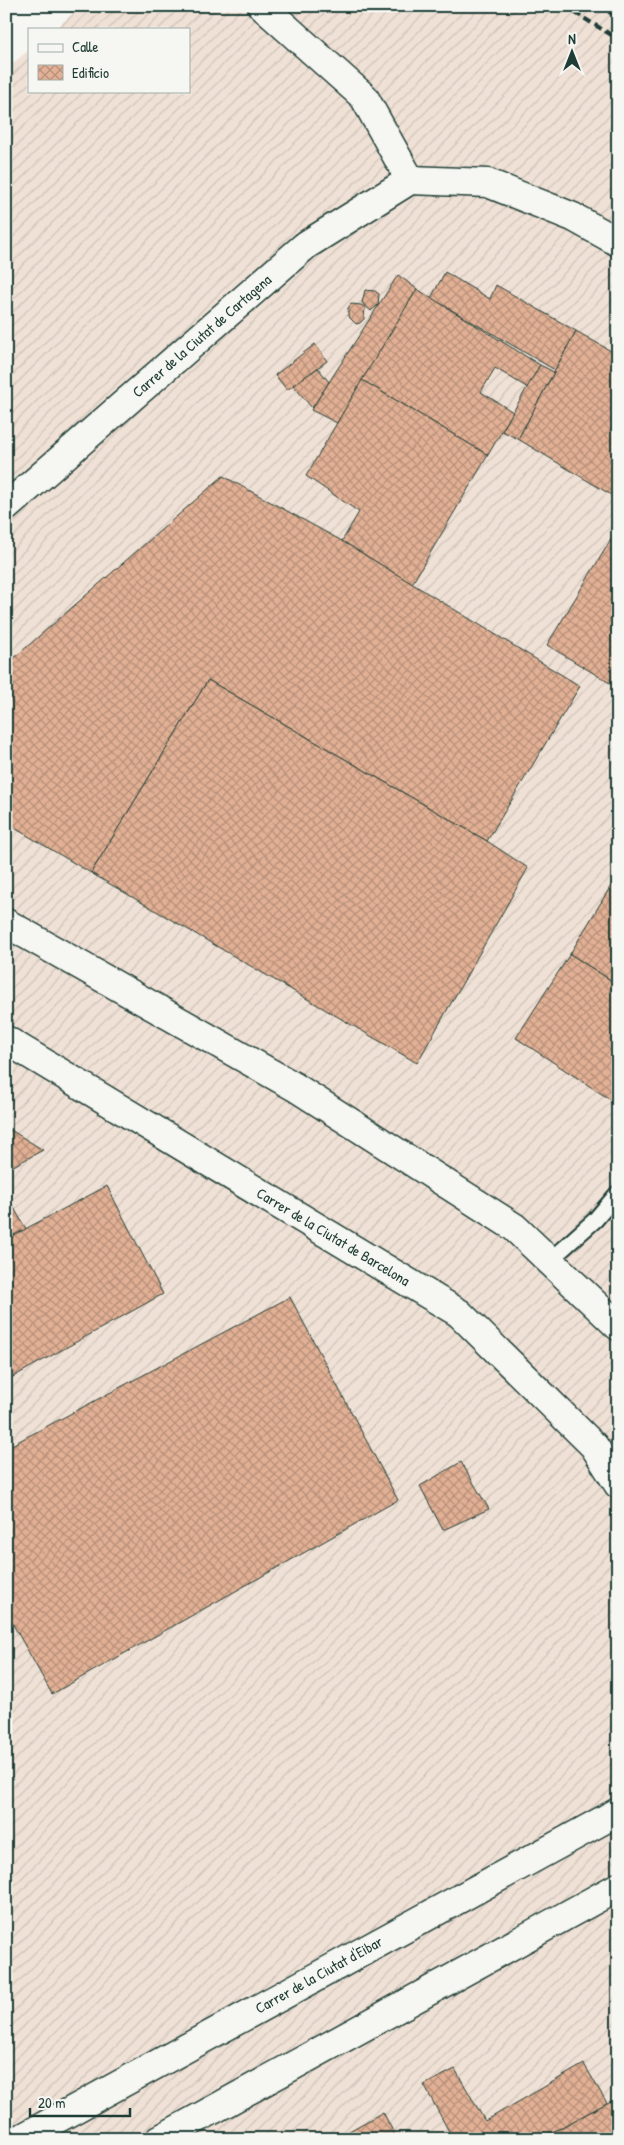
<svg xmlns="http://www.w3.org/2000/svg" width="624" height="2145" viewBox="0 0 624 2145" font-family="'Patrick Hand',sans-serif">
<style>
.industrial{fill:url(#industrial-furrows)}
.building{fill:url(#building-cross-hatch);stroke:#1f3d34}
.lines{fill:none;stroke-linecap:round;stroke-linejoin:round}
.lane-casing{stroke:#1f3d34;stroke-width:19}
.street-casing{stroke:#1f3d34;stroke-width:31}
.lane{stroke:#f6f6f2;stroke-width:15}
.street{stroke:#f6f6f2;stroke-width:28}
.rail{stroke:#1f3d34;stroke-width:4;stroke-dasharray:8 4;stroke-linecap:butt}
.labels{text-anchor:middle;stroke-width:4.5;stroke-linejoin:round;paint-order:stroke}
.street-label{font-size:15px;fill:#1f3d34;stroke:#f6f6f2}
</style>
<defs>
<pattern id="industrial-furrows" width="10" height="10" patternUnits="userSpaceOnUse" patternTransform="scale(1.25)"><rect width="10" height="10" fill="#f0e1d6"/><path d="M-1 1l2-2M0 10L10 0M9 11l2-2" fill="none" stroke="#cdc2b8"/></pattern>
<pattern id="building-cross-hatch" width="8" height="8" patternUnits="userSpaceOnUse" patternTransform="scale(1.25)"><rect width="8" height="8" fill="#e2b094"/><path d="M0 0l8 8M0 8l8-8" fill="none" stroke="#b7907a"/></pattern>
</defs>
<rect width="100%" height="100%" fill="#f6f6f2"/>
<filter id="ink" filterUnits="userSpaceOnUse"><feTurbulence type="fractalNoise" baseFrequency=".02" numOctaves="2"/><feDisplacementMap in="SourceGraphic" scale="10" xChannelSelector="R" yChannelSelector="G"/><feConvolveMatrix kernelMatrix="1 2 1 2 8 2 1 2 1" color-interpolation-filters="sRGB"/></filter>
<g filter="url(#ink)">
<path class="industrial" d="M 82,6 L 618,6 L 618,2139 L 6,2139 L 6,69 L 29,50 L 29,91 L 189,91 L 189,29 L 55,29 Z"/>
<g class="building">
<path d="M 445,272 L 490,299 L 496,285 L 576,331 L 555,370 L 431,298 Z"/>
<path d="M 398,275 L 417,289 L 337,423 L 311,410 Z"/>
<path d="M 417,289 L 540,365 L 528,388 L 495,368 L 481,392 L 513,412 L 488,455 L 362,380 Z"/>
<path d="M 365,290 L 375,291 L 379,294 L 378,305 L 371,311 L 362,303 Z"/>
<path d="M 351,304 L 361,305 L 365,307 L 364,319 L 360,323 L 356,324 L 348,316 L 348,308 Z"/>
<path d="M 576,331 L 618,355 L 618,499 L 518,439 Z"/>
<path d="M 315,344 L 327,361 L 287,390 L 275,375 Z"/>
<path d="M 540,365 L 554,372 L 518,439 L 502,431 Z"/>
<path d="M 318,368 L 329,382 L 312,408 L 293,385 Z"/>
<path d="M 362,380 L 488,455 L 412,584 L 342,541 L 359,512 L 306,476 Z"/>
<path d="M 223,476 L 342,541 L 580,686 L 487,841 L 208,680 L 91,873 L 6,823 L 6,665 Z"/>
<path d="M 618,528 L 618,688 L 547,645 Z"/>
<path d="M 208,680 L 487,841 L 528,868 L 417,1063 L 91,873 Z"/>
<path d="M 618,874 L 618,985 L 570,954 Z"/>
<path d="M 570,954 L 618,985 L 617,1104 L 516,1038 Z"/>
<path d="M 6,1127 L 43,1150 L 6,1170 Z"/>
<path d="M 107,1186 L 163,1294 L 11,1378 L 6,1368 L 6,1239 Z"/>
<path d="M 6,1194 L 26,1229 L 6,1239 Z"/>
<path d="M 290,1297 L 398,1500 L 52,1694 L 6,1612 L 6,1448 Z"/>
<path d="M 461,1462 L 489,1509 L 443,1530 L 420,1486 Z"/>
<path d="M 584,2064 L 607,2103 L 540,2139 L 453,2139 L 424,2085 L 455,2069 L 485,2121 Z"/>
<path d="M 618,2098 L 618,2139 L 540,2139 L 607,2103 Z"/>
<path d="M 383,2112 L 397,2139 L 335,2139 Z"/>
</g>
<g class="lines">
<g class="lane-casing">
<path id="lane" d="M 549,1261 L 595,1220 L 618,1193"/>
</g>
<g class="street-casing">
<g id="street">
<path d="M 262,6 L 364,97 L 410,180"/>
<path d="M 410,180 L 488,183 L 573,217 L 618,242"/>
<path d="M 6,507 L 306,245 L 410,180"/>
<path d="M 6,923 L 295,1087 L 514,1227 L 618,1326"/>
<path d="M 6,1040 L 459,1313 L 594,1446 L 618,1484"/>
<path d="M 20,2139 L 618,1812"/>
<path d="M 160,2139 L 618,1887"/>
</g>
</g>
<use href="#lane" class="lane"/>
<use href="#street" class="street"/>
<g class="rail">
<path d="M 564,6 L 618,39"/>
<path d="M 598,6 L 618,17"/>
</g>
</g>
</g>
<g class="labels">
<g class="street-label">
<text transform="translate(202 336) rotate(-41)" y="5">Carrer de la Ciutat de Cartagena</text>
<text transform="translate(333 1237) rotate(31)" y="5">Carrer de la Ciutat de Barcelona</text>
<text transform="translate(319 1975) rotate(-29)" y="5">Carrer de la Ciutat d'Eibar</text>
</g>
</g>
<rect width="624" height="2145" fill="none" stroke="#f6f6f2" stroke-width="25"/>
<rect x="12" y="12" width="599" height="2120" fill="none" stroke="#1f3d34" stroke-width="2" filter="url(#ink)"/>
<rect x="28" y="28" width="162" height="65" fill="#f6f6f2" stroke="#a0aca6"/>
<rect x="38" y="44" width="25" height="8" fill="#f6f6f2" stroke="#a0aca6"/>
<text x="72" y="52" font-size="15" fill="#1f3d34">Calle</text>
<rect x="38" y="65" width="25" height="15" fill="url(#building-cross-hatch)" stroke="#a0aca6"/>
<text x="72" y="78" font-size="15" fill="#1f3d34">Edificio</text>
<g transform="translate(572 52)" stroke="#f6f6f2" stroke-width="4" paint-order="stroke">
<path d="M0-4L9 19L0 12L-9 19Z" fill="#1f3d34"/>
<text y="-8" font-size="14" font-weight="bold" text-anchor="middle" fill="#1f3d34">N</text>
</g>
<path d="M30 2108v8h100v-8" fill="none" stroke="#1f3d34" stroke-width="2.5"/>
<text x="38" y="2108" font-size="15" fill="#1f3d34" stroke="#f6f6f2" stroke-width="4" paint-order="stroke">20 m</text>
</svg>
